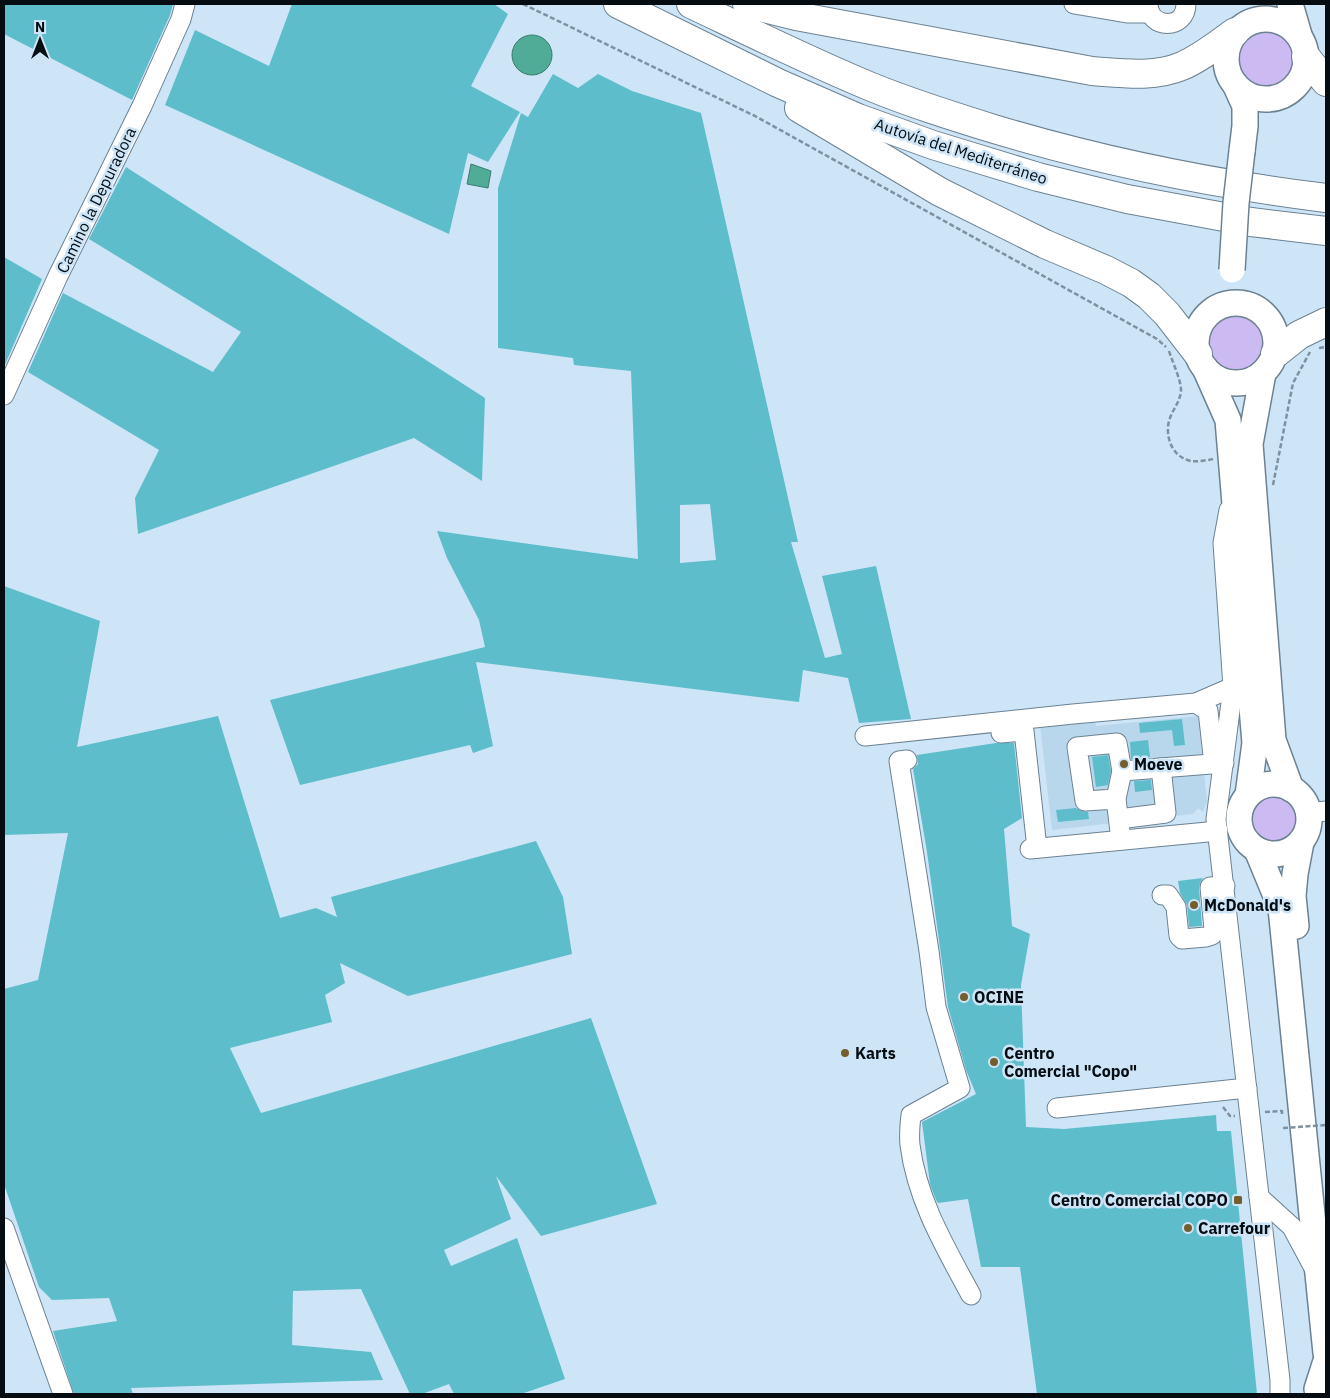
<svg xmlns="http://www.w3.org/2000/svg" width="1330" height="1398" viewBox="0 0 1330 1398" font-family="'IBM Plex Sans',sans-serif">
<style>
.built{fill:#b9d7ec}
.green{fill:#ccbaf3}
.water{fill:#50ab97;stroke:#3a7c6f}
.building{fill:#5dbdcb;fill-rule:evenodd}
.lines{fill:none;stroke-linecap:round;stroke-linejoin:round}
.minor-casing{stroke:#6c8292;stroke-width:21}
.major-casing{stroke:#6c8292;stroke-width:28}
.highway-casing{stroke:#6c8292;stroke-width:30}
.path{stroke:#7f919e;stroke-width:2.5;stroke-dasharray:5 2.5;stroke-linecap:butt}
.minor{stroke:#fff;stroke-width:19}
.major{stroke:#fff;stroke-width:25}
.highway{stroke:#fff;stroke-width:28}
.major-bridge-casing{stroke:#6c8292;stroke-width:28;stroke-linecap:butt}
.path-bridge{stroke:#7f919e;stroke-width:2.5;stroke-dasharray:5 2.5;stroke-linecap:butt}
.major-bridge{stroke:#fff;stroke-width:25}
.poi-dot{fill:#745e2e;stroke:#cde5f7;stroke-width:2}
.labels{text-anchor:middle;stroke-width:5;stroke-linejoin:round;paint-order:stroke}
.street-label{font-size:16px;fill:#050d13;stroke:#cde5f7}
.poi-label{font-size:16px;font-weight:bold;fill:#050d13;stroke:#cde5f7;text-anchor:start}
</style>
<rect width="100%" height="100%" fill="#cde5f7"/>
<path class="built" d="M 1198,716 L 1207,801 L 1203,812 L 1198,808 L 1193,814 L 1052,830 L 1040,725 L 1095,721 L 1096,726 Z"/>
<g class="green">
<circle cx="1264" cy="58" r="34"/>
<circle cx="1236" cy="342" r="33"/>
<circle cx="1273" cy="819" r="29"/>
</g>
<g class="water">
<circle cx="532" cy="55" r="20"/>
<path d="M 471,164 L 491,171 L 488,188 L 467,184 Z"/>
</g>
<g class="building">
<path d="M 4,4 L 173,4 L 170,15 L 132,100 L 4,34 Z"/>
<path d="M 292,4 L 494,4 L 508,14 L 471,86 L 520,112 L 488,162 L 468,153 L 449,234 L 165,105 L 195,30 L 269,66 Z"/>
<path d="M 553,74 L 578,88 L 598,74 L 632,91 L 701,113 L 798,542 L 791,542 L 825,658 L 842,654 L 822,576 L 876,566 L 911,719 L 859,723 L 848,678 L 803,670 L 799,702 L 476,662 L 493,746 L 473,753 L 470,745 L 300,785 L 270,700 L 485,647 L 479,620 L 447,558 L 437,531 L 638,559 L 631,371 L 574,365 L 573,358 L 498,348 L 498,188 L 521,113 L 528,117 ZM 710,504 L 716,560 L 680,563 L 680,505 Z"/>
<path d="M 126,167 L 485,398 L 482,481 L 414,438 L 138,534 L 135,498 L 159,450 L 28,372 L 63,293 L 213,372 L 241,332 L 89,239 Z"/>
<path d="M 4,257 L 42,279 L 4,367 Z"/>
<path d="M 4,586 L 100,621 L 77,747 L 218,716 L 280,918 L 316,908 L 337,917 L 331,897 L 536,841 L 563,897 L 572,954 L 408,996 L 340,963 L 345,983 L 325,995 L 332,1022 L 230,1048 L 261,1113 L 591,1018 L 657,1204 L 541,1236 L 496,1176 L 511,1219 L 444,1250 L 451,1266 L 517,1238 L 565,1379 L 521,1394 L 454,1394 L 449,1384 L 422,1394 L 410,1394 L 361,1289 L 293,1291 L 292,1345 L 371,1352 L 383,1380 L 131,1388 L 133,1394 L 74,1394 L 53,1331 L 117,1321 L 109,1298 L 52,1300 L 39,1287 L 4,1184 L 4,989 L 38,980 L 68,833 L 4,835 Z"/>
<path d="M 1182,719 L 1185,745 L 1174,746 L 1172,730 L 1140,733 L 1139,723 Z"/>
<path d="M 1148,740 L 1150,757 L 1131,759 L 1130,742 Z"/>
<path d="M 996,743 L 1014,743 L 1022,818 L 1004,829 L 1012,926 L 1030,934 L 1021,985 L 1026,1127 L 1064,1129 L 1216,1115 L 1217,1131 L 1231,1131 L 1257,1394 L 1037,1394 L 1020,1267 L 981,1267 L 968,1199 L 938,1203 L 936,1200 L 930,1184 L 922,1122 L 976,1094 L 966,1070 L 948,1007 L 927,852 L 913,769 L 918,764 L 917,755 Z"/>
<path d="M 1108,755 L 1111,771 L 1108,785 L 1096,787 L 1092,757 Z"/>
<path d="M 1151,780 L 1152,790 L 1135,792 L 1134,781 Z"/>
<path d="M 1076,808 L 1081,811 L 1088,812 L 1089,819 L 1058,822 L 1056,810 Z"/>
<path d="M 1203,878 L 1200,883 L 1199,888 L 1202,926 L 1189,927 L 1187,905 L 1180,893 L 1178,881 Z"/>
</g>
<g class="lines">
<g class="minor-casing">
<g id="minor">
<path d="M 1074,4 L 1127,13 L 1150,13"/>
<path d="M 1148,4 C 1149,30 1186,30 1186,4"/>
<path d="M 4,395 L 58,276 L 142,106 L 181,19 L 185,4"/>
<path d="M 1229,510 L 1223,543 L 1233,687 L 1216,819 L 1280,1380 L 1280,1394"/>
<path d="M 1196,703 L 1208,711 L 1214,764"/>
<path d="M 1001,733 L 1024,731 L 1037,848"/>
<path d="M 865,736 L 1073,714 L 1196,703 L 1233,687"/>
<path d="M 907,760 L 899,761 L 929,951 L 936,1007 L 960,1088 L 911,1115 C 910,1124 909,1136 910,1145 C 917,1200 945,1247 971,1295"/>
<path d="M 1122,771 L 1224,763"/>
<path d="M 1116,799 L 1085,801 L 1077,747 L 1117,743 L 1122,771 L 1116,799 L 1121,840"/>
<path d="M 1308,813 L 1326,811"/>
<path d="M 1119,819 L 1166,813 L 1161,768"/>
<path d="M 1030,849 L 1218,831"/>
<path d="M 1162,895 L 1168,895 L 1176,907 L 1179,936 L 1182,939 L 1206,937 L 1212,935 L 1214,929 L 1210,887 L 1225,886"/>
<path d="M 1057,1108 L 1247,1088"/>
<path d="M 1259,1197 L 1292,1227 L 1314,1268"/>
<path d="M 4,1228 L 63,1394"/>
</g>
</g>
<g class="major-casing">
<g id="major">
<path d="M 1290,4 L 1299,35"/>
<circle cx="1266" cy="59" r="40"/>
<path d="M 1236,86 L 1245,106 L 1245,126 L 1242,151"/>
<circle cx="1236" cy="343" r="40"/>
<path d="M 1205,368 L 1228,420 L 1255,743 L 1248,795"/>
<path d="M 1263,373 L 1250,444 L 1273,740 L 1291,789"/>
<circle cx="1274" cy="819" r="35"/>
<path d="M 1257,850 L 1281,908 L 1326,1353"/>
<path d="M 1296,926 L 1293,896 L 1295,874 L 1301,842"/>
<path d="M 1317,1389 L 1326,1361"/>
</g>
</g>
<g class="highway-casing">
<g id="highway">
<path d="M 618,4 L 778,83 L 858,118 L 933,145 L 1038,177 L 1127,199 L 1251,222 L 1326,231"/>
<path d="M 691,4 C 750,32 809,61 869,86 C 910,103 952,116 994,129 C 1104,162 1213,184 1326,198"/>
<path d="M 747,4 L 796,16 L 1092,71 C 1121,73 1154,78 1182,66 C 1201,58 1218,44 1235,32"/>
<path d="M 1306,57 L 1326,82"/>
<path d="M 799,108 L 940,192 L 1045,244 L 1106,270 L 1131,283 L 1149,296 L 1167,314 L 1198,354"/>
<path d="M 1275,354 L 1299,335 L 1326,322"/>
</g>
</g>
<g class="path">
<path d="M 523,4 L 755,116 L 1157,339 L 1166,347"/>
<path d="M 1319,348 L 1326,347"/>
<path d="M 1169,351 C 1172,361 1182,382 1181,392 C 1179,404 1172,410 1169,421 C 1165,437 1172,457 1191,461 C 1198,462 1207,460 1214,459"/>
<path d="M 1273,485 L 1293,383 L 1310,352"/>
<path d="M 1223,1107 L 1230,1116 L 1235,1116"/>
<path d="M 1265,1112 L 1282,1111 L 1282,1114"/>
</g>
<use href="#minor" class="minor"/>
<use href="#major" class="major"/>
<use href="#highway" class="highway"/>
<g class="major-bridge-casing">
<path id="major-bridge" d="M 1232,270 L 1236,203 L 1242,151"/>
</g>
<path class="path-bridge" d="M 1283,1128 L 1326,1125"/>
<use href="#major-bridge" class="major-bridge"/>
</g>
<g class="poi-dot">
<circle cx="1124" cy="764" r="5"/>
<circle cx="1194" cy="905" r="5"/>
<circle cx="964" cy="997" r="5"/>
<circle cx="845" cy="1053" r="5"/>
<circle cx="994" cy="1062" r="5"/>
<rect x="1233" y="1195" width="10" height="10" rx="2.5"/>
<circle cx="1188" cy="1228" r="5"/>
</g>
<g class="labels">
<g class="street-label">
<text transform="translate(961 151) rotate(18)" y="6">Autovía del Mediterráneo</text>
<text transform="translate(96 200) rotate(-64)" y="6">Camino la Depuradora</text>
</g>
<g class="poi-label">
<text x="1134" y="770">Moeve</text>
<text x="1204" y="911">McDonald's</text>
<text x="974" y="1003">OCINE</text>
<text x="855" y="1059">Karts</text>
<text x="1004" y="1059">Centro<tspan x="1004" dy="18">Comercial "Copo"</tspan></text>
<text x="1228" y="1206" text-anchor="end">Centro Comercial COPO</text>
<text x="1198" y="1234">Carrefour</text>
</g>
</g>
<rect width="1330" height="1398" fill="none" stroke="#050d13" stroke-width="10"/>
<g transform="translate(40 40)" stroke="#cde5f7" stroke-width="4" paint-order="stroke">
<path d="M0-4L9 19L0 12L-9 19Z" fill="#050d13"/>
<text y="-8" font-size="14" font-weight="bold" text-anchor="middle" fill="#050d13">N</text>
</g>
</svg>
